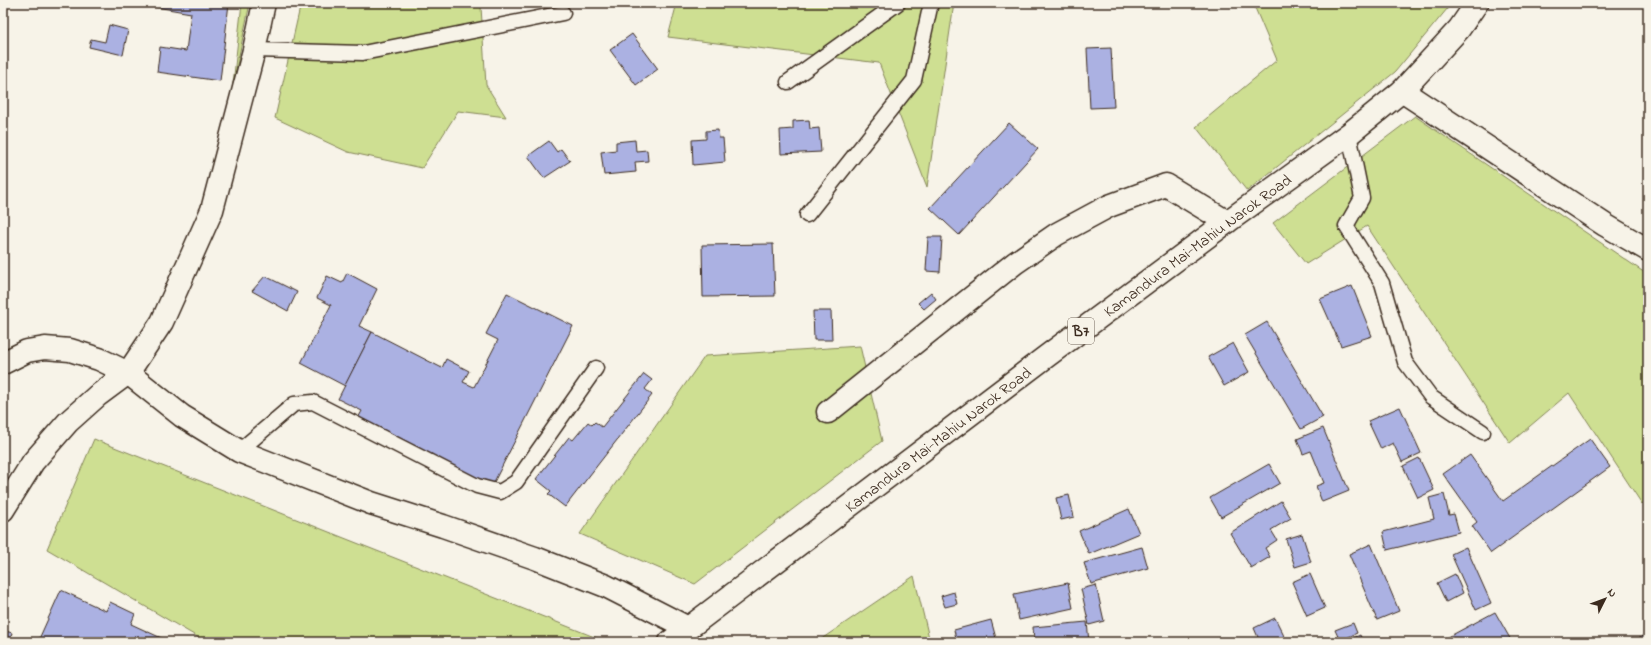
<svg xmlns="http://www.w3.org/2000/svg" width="1651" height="645" viewBox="0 0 1651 645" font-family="'Indie Flower',sans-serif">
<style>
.green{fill:#cedf92;stroke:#848458}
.building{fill:#abb1e2;stroke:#3b2a1e}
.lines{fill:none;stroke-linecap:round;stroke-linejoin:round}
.lane-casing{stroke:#3b2a1e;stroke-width:17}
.street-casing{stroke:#3b2a1e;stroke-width:25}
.highway-casing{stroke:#3b2a1e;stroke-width:25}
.lane{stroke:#f7f3e8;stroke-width:14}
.street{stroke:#f7f3e8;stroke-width:22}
.highway{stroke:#f7f3e8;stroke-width:22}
.labels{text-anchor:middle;stroke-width:3;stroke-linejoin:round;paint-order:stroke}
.shield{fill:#f7f3e8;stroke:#73665b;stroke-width:1}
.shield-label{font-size:15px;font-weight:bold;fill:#3b2a1e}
.street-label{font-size:16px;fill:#3b2a1e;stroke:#f7f3e8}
</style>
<rect width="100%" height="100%" fill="#f7f3e8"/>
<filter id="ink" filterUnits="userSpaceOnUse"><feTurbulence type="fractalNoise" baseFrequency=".025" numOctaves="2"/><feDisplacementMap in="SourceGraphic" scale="8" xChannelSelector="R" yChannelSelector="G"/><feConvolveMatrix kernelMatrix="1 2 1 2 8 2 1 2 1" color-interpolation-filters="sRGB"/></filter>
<g filter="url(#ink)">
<g class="green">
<path d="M 242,3 L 250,3 L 233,84 Z"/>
<path d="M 301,3 L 482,3 L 481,7 L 486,85 L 506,117 L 458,111 L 422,168 L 348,152 L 275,118 Z"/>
<path d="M 677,3 L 954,3 L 927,187 L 879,63 L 668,37 Z"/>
<path d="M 1253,3 L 1452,3 L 1395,72 L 1247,191 L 1196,127 L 1277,60 Z"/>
<path d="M 1415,116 L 1648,275 L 1648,498 L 1642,504 L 1569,393 L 1510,443 L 1367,226 L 1306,264 L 1273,223 Z"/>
<path d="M 860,346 L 882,441 L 695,584 L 580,534 L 705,356 Z"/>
<path d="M 94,439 L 607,642 L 206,642 L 47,549 Z"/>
<path d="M 914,576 L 930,642 L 817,642 Z"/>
</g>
<g class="building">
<path d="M 156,3 L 229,3 L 220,81 L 157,72 L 160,47 L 186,51 L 191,13 L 156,7 Z"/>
<path d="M 109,25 L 128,30 L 123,55 L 89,47 L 91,39 L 105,42 Z"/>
<path d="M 632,34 L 658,69 L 636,85 L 610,50 Z"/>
<path d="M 1111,48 L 1114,107 L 1090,108 L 1087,49 Z"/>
<path d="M 809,120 L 810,129 L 819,128 L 821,152 L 781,154 L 780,130 L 793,129 L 793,121 Z"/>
<path d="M 1009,123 L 1038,149 L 959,235 L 930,208 Z"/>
<path d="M 718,130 L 719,138 L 723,138 L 725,162 L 693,165 L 692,140 L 706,139 L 706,131 Z"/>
<path d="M 635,140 L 636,151 L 647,150 L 648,161 L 635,162 L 636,172 L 604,175 L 601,152 L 616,150 L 616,142 Z"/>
<path d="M 549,141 L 557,152 L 561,149 L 570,161 L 544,178 L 528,156 Z"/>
<path d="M 928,237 L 942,237 L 940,272 L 926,271 Z"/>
<path d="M 773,244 L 775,296 L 703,297 L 702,245 Z"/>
<path d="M 347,273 L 377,289 L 359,326 L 372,332 L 345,386 L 301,363 L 331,305 L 317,298 L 327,276 L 342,283 Z"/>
<path d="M 265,276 L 297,292 L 288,311 L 252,291 Z"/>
<path d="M 1352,286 L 1372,336 L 1341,346 L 1320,299 Z"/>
<path d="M 931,292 L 936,299 L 924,309 L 918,303 Z"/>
<path d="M 507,293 L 573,326 L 491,488 L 357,420 L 362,411 L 338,399 L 372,332 L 442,368 L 446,359 L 469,371 L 463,382 L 474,387 L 498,340 L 486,334 Z"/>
<path d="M 813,311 L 831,311 L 832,340 L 814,340 Z"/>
<path d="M 1267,322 L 1323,417 L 1301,429 L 1245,335 Z"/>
<path d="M 1233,343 L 1249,372 L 1224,386 L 1208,357 Z"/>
<path d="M 644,374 L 652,380 L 645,389 L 652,395 L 565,507 L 548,494 L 551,491 L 536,479 L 569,437 L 573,440 L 588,422 L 592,425 L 595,422 L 602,427 Z"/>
<path d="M 1400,407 L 1421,453 L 1402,462 L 1393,443 L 1381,449 L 1368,421 Z"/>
<path d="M 1323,428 L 1349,491 L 1322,502 L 1316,486 L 1324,483 L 1311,451 L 1303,454 L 1297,439 Z"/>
<path d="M 1590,439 L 1610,467 L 1491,553 L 1472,526 L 1477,522 L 1443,474 L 1470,455 L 1503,501 Z"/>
<path d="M 1419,458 L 1434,490 L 1418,498 L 1403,466 Z"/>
<path d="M 1269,464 L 1280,483 L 1221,517 L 1210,498 Z"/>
<path d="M 1444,494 L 1449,515 L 1454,514 L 1459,532 L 1387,550 L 1383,532 L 1434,519 L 1429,498 Z"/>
<path d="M 1069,495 L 1074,517 L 1061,520 L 1056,498 Z"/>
<path d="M 1281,501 L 1291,518 L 1271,530 L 1277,540 L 1265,548 L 1270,557 L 1251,568 L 1230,533 Z"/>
<path d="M 1129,509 L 1139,533 L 1089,554 L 1079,531 Z"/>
<path d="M 1302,534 L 1311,562 L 1295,567 L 1286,539 Z"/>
<path d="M 1371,544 L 1399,611 L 1377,620 L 1349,554 Z"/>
<path d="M 1142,547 L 1148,568 L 1091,584 L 1084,563 Z"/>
<path d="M 1466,547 L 1491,603 L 1476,610 L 1451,554 Z"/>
<path d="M 1310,574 L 1325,608 L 1307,616 L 1292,582 Z"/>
<path d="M 1455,574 L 1463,593 L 1446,602 L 1437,583 Z"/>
<path d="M 1068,583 L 1073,608 L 1019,620 L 1014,594 Z"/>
<path d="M 1096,585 L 1104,621 L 1089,625 L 1081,589 Z"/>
<path d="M 61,590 L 106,611 L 110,602 L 135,614 L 131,624 L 170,642 L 45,642 L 39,639 Z"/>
<path d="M 954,592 L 957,604 L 945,607 L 941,596 Z"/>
<path d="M 1495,612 L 1512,642 L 1439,642 Z"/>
<path d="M 1275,618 L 1287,642 L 1260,642 L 1254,628 Z"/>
<path d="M 991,620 L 997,642 L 957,642 L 954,630 Z"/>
<path d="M 1087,622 L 1089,642 L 1034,642 L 1033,627 Z"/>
<path d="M 1353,623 L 1357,633 L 1340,641 L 1335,630 Z"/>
<path d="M 3,630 L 12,633 L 9,642 L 3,642 Z"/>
<path d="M 1648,631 L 1648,642 L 1635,642 Z"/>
<path d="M 1360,635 L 1363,642 L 1345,642 Z"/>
</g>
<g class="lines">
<g class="lane-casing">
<g id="lane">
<path d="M 254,50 L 363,53 L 563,13"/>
<path d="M 788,82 L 898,3"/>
<path d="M 1349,134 L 1362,198 L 1346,226 L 1382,283 L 1405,362 L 1431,397 L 1483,432"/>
<path d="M 807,215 L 914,80 L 931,3"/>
<path d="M 239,451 L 294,404 L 313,402 L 477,486 L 500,492 L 516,482 L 596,368"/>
</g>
</g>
<g class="street-casing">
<g id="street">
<path d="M 1402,91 L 1605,225 L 1648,250"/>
<path d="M 3,363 L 27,351 L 45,348 L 70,350 L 99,359 L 128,373 L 182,416 L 239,451 L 371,503 L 443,526 L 535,558 L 606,586 L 688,628"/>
<path d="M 828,412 L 1015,263 L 1057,234 L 1109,206 L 1166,185 L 1227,222"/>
<path d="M 3,510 L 33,462 L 68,422 L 97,396 L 128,373 L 162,322 L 212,210 L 254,50 L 264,3"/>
</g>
</g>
<g class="highway-casing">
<g id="highway">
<path id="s1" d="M 670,642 L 1047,356 L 1227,222 L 1349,134 L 1402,91 L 1459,29 L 1477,3"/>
</g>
</g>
<use href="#lane" class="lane"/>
<use href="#street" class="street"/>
<use href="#highway" class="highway"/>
</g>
</g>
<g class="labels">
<rect class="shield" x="1068" y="318" width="26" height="26" rx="3"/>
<g class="shield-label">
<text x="1081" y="336">B7</text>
</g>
<g class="street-label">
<text dy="6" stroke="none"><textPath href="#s1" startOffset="660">Kamandura Mai-Mahiu Narok Road</textPath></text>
<text dy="6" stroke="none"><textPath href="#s1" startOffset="336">Kamandura Mai-Mahiu Narok Road</textPath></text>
</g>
</g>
<rect width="1651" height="645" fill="none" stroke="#f7f3e8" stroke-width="16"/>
<rect x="8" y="8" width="1635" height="629" fill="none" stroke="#3b2a1e" stroke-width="1.5" filter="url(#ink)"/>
<g transform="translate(1605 599) rotate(48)" stroke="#f7f3e8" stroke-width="3" paint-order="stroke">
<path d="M0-3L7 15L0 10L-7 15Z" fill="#3b2a1e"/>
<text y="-6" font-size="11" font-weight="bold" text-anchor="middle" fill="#3b2a1e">N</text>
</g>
</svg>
